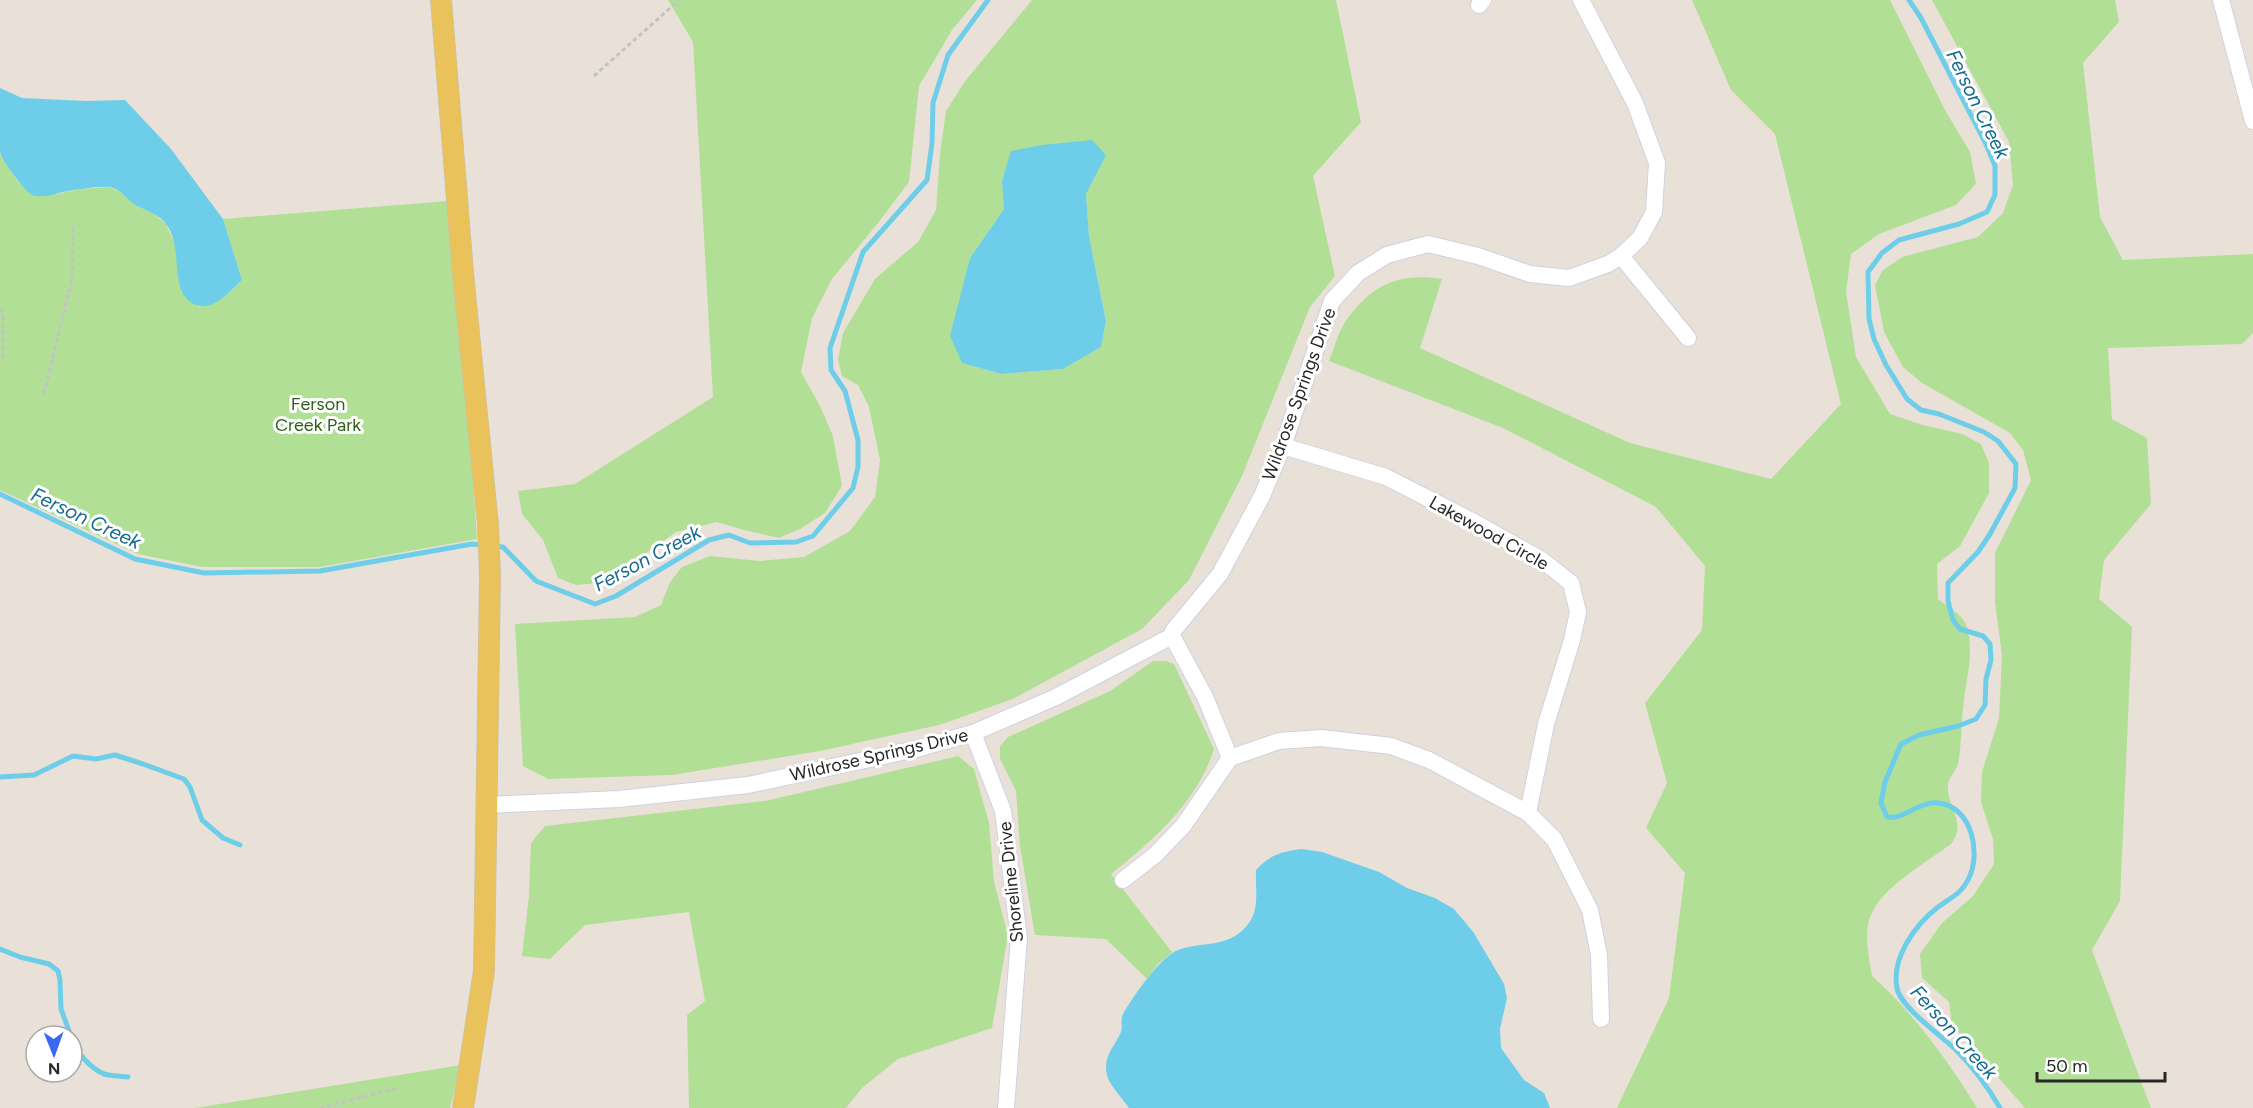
<svg xmlns="http://www.w3.org/2000/svg" width="2253" height="1108" viewBox="0 0 2253 1108" font-family="Figtree,sans-serif">
<style>
.green{fill:#b2df96;fill-rule:evenodd}
.water{fill:#6ecee9}
.lines{fill:none;stroke-linecap:round;stroke-linejoin:round}
.stream{stroke:#6ecee9;stroke-width:5}
.minor-casing{stroke:#ced2e0;stroke-width:18}
.major-casing{stroke:#c3c3c3;stroke-width:22}
.path{stroke:#c3c3c3;stroke-width:3;stroke-dasharray:4.5 3;stroke-linecap:butt}
.minor{stroke:#fff;stroke-width:16}
.major{stroke:#eac25c;stroke-width:21}
.labels{text-anchor:middle;stroke-width:6;stroke-linejoin:round;paint-order:stroke}
.street-label{font-size:18px;fill:#272727;stroke:#fff}
.park-label{font-size:18px;fill:#2d5f1b;stroke:#fff}
.water-label{font-size:20px;font-style:italic;fill:#126b90;stroke:#fff}
</style>
<rect width="100%" height="100%" fill="#e9e1d8"/>
<g class="green">
<path d="M 668,0 L 977,0 L 952,30 L 919,86 L 909,182 L 878,223 L 832,279 L 812,318 L 801,372 L 820,406 L 833,436 L 842,486 L 825,513 L 800,529 L 779,538 L 744,530 L 717,522 L 676,532 L 632,563 L 599,583 L 576,585 L 558,578 L 543,540 L 522,514 L 518,491 L 575,484 L 713,397 L 693,42 Z"/>
<path d="M 1032,0 L 1336,0 L 1361,122 L 1313,176 L 1335,276 L 1310,307 L 1242,476 L 1189,580 L 1142,629 L 1013,699 L 939,725 L 820,751 L 672,775 L 548,779 L 523,766 L 515,624 L 635,617 L 661,605 L 670,582 L 682,567 L 710,556 L 760,561 L 804,557 L 850,531 L 875,497 L 880,460 L 869,407 L 858,385 L 842,376 L 838,360 L 843,333 L 875,279 L 918,242 L 936,210 L 940,154 L 946,111 L 966,80 ZM 1086,194 L 1089,236 L 1106,321 L 1101,347 L 1063,369 L 1001,374 L 962,363 L 970,258 L 1004,209 Z"/>
<path d="M 1692,0 L 1890,0 L 1945,110 L 1970,152 L 1976,184 L 1956,205 L 1879,234 L 1851,254 L 1846,292 L 1856,357 L 1890,414 L 1923,425 L 1962,434 L 1981,444 L 1989,463 L 1989,493 L 1960,546 L 1937,564 L 1938,599 C 1947,607 1964,615 1967,627 C 1974,653 1967,675 1964,700 C 1961,721 1962,743 1958,764 C 1956,771 1949,777 1948,784 C 1946,808 1968,822 1951,844 C 1926,863 1883,886 1871,915 C 1863,932 1869,958 1872,976 C 1911,1010 1950,1063 1977,1108 L 1617,1108 L 1669,998 L 1685,873 L 1646,828 L 1667,783 L 1645,703 L 1702,630 L 1705,566 L 1656,507 L 1503,428 L 1329,361 C 1334,349 1338,333 1345,322 C 1371,285 1398,272 1442,279 L 1420,348 L 1630,443 L 1771,479 L 1841,404 L 1775,134 L 1731,90 Z"/>
<path d="M 1932,0 L 2115,0 L 2119,22 L 2083,63 L 2100,217 L 2123,260 L 2253,254 L 2253,333 L 2242,344 L 2108,348 L 2112,419 L 2147,438 L 2151,504 L 2104,560 L 2099,599 L 2132,627 L 2120,901 L 2092,950 L 2151,1108 L 2025,1108 L 1952,1025 L 1949,1002 L 1922,978 L 1920,954 L 1941,924 L 1973,896 L 1994,864 L 1993,839 L 1981,802 L 1982,772 L 1999,718 L 2002,656 L 1995,602 L 1995,553 L 2031,480 L 2023,450 L 2010,433 L 1922,383 L 1903,367 L 1884,332 L 1875,285 L 1882,271 L 1902,257 L 1978,237 L 2003,213 L 2013,185 L 2009,142 Z"/>
<path d="M 0,154 L 18,182 L 48,196 L 80,189 L 109,187 L 119,191 L 138,207 L 150,211 L 166,224 L 174,242 L 178,259 L 178,277 L 199,307 C 218,303 229,293 242,280 L 223,219 L 448,201 L 467,398 L 477,539 L 320,567 L 202,567 L 138,554 L 0,490 Z"/>
<path d="M 1153,661 L 1166,661 L 1174,664 L 1214,749 C 1198,801 1153,841 1111,874 L 1172,952 L 1157,965 L 1147,979 L 1106,939 L 1035,935 L 1020,846 L 1016,791 L 1000,759 L 1000,746 L 1008,737 L 1110,691 Z"/>
<path d="M 958,756 L 974,769 L 989,823 L 994,882 L 1008,935 L 992,1028 L 898,1059 L 862,1088 L 846,1108 L 689,1108 L 687,1015 L 705,1001 L 689,912 L 585,925 L 550,959 L 522,956 L 529,896 L 531,843 L 545,826 L 765,801 Z"/>
<path d="M 461,1065 L 450,1108 L 195,1108 Z"/>
</g>
<g class="water">
<path d="M 0,88 L 22,98 L 86,101 L 125,100 L 171,149 L 223,219 L 242,280 C 231,290 213,312 196,305 C 167,294 185,248 166,224 C 159,215 148,211 139,207 C 128,202 121,188 109,187 C 98,186 74,190 63,192 C 57,193 52,196 46,196 C 42,196 36,197 32,195 C 25,192 1,159 0,152 C 0,131 0,108 0,88 Z"/>
<path d="M 1092,140 L 1106,155 L 1086,194 L 1089,236 L 1106,321 L 1101,347 L 1063,369 L 1001,374 L 962,363 L 950,336 L 970,258 L 1004,209 L 1002,181 L 1011,151 L 1042,145 Z"/>
<path d="M 1302,849 L 1322,852 L 1379,872 L 1407,888 L 1435,898 L 1454,909 L 1474,933 L 1504,984 L 1507,998 L 1500,1029 L 1501,1048 L 1524,1080 L 1544,1093 L 1550,1108 L 1129,1108 C 1123,1099 1112,1088 1108,1078 C 1101,1058 1114,1048 1121,1032 C 1123,1026 1120,1020 1123,1014 C 1132,998 1156,964 1171,954 C 1194,938 1227,953 1249,923 C 1260,907 1255,888 1256,870 C 1269,855 1283,851 1302,849 Z"/>
</g>
<g class="lines">
<g class="stream">
<path d="M 1909,0 L 1921,18 L 1986,144 L 1995,166 L 1995,195 L 1987,212 L 1959,224 L 1899,240 L 1882,253 L 1868,272 L 1869,319 L 1874,339 L 1886,365 L 1907,399 L 1921,410 L 1939,414 L 1984,432 L 1998,441 L 2016,464 L 2015,488 L 1990,534 L 1978,552 L 1948,583 L 1948,601 L 1953,620 L 1960,629 L 1983,636 L 1990,644 L 1991,660 L 1986,679 L 1985,705 L 1976,719 L 1958,726 L 1919,735 L 1901,744 L 1885,782 L 1881,803 L 1887,817 C 1905,820 1918,801 1938,803 C 1972,806 1982,854 1968,880 C 1961,894 1950,898 1938,907 C 1915,925 1891,958 1897,988 C 1900,1007 1943,1037 1956,1050 C 1973,1067 1988,1087 2000,1108"/>
<path d="M 0,494 L 135,559 L 204,573 L 320,571 L 472,544 L 483,545"/>
<path d="M 493,546 L 503,547 L 536,581 L 595,604 L 616,596 L 709,540 L 729,535 L 750,543 L 796,542 L 813,536 L 853,488 L 858,467 L 858,440 L 845,391 L 831,370 L 830,348 L 863,252 L 927,180 L 932,143 L 933,103 L 948,55 L 988,0"/>
<path d="M 0,777 L 34,775 L 73,756 L 96,759 L 115,755 L 143,764 L 184,779 L 190,787 L 202,820 L 223,838 L 240,845"/>
<path d="M 0,949 L 20,957 L 49,964 L 58,971 L 60,980 L 61,1009 L 71,1036"/>
<path d="M 72,1039 C 77,1053 90,1068 104,1074 C 111,1076 121,1076 128,1077"/>
</g>
<g class="minor-casing">
<g id="minor">
<path d="M 2221,0 L 2253,121"/>
<path d="M 1479,5 L 1483,0"/>
<path d="M 1621,256 L 1688,338"/>
<path d="M 1283,446 L 1386,477 L 1472,521 L 1542,560 L 1571,583 L 1578,612 L 1572,640 L 1546,724 L 1528,813 L 1554,839 L 1590,910 L 1599,955 L 1601,1019"/>
<path d="M 1172,636 L 1205,697 L 1230,758"/>
<path d="M 973,733 L 1003,811 L 1019,938 L 1006,1108"/>
<path d="M 487,805 L 619,799 L 748,785 L 916,749 L 973,733 L 1056,697 L 1172,636 L 1173,631 L 1220,574 L 1262,496 L 1283,446 L 1332,301 L 1358,273 L 1387,255 L 1428,244 L 1478,256 L 1530,274 L 1569,278 L 1608,264 L 1621,256 L 1640,238 L 1654,212 L 1657,163 L 1635,103 L 1581,0"/>
<path d="M 1123,880 L 1155,855 L 1183,826 L 1230,758 L 1279,741 L 1321,738 L 1391,746 L 1429,760 L 1528,813"/>
</g>
</g>
<g class="major-casing">
<path id="major" d="M 441,0 L 463,273 L 488,525 L 490,576 L 484,971 L 463,1108"/>
</g>
<g class="path">
<path d="M 594,76 L 679,0"/>
<path d="M 0,309 L 3,313 L 3,362"/>
<path d="M 44,394 L 72,278 L 73,223"/>
<path d="M 320,1108 L 398,1088"/>
</g>
<use href="#minor" class="minor"/>
<use href="#major" class="major"/>
</g>
<g class="labels">
<g class="street-label">
<text transform="translate(1299 394) rotate(-70)" y="6">Wildrose Springs Drive</text>
<text transform="translate(1489 533) rotate(29)" y="6">Lakewood Circle</text>
<text transform="translate(879 755) rotate(-13)" y="6">Wildrose Springs Drive</text>
<text transform="translate(1011 882) rotate(-96)" y="6">Shoreline Drive</text>
</g>
<g class="park-label">
<text x="318" y="410">Ferson<tspan x="318" dy="21">Creek Park</tspan></text>
</g>
<g class="water-label">
<text transform="translate(1978 104) rotate(64)" y="7">Ferson Creek</text>
<text transform="translate(86 518) rotate(25)" y="7">Ferson Creek</text>
<text transform="translate(647 558) rotate(-28)" y="7">Ferson Creek</text>
<text transform="translate(1954 1032) rotate(48)" y="7">Ferson Creek</text>
</g>
</g>
<g transform="translate(54 1054) rotate(179)"><circle r="28" fill="#ffffff" stroke="#a9a9a9" stroke-width="1.5"/>
<path d="M0-4.5L10 22L0 15L-10 22Z" fill="#3c67f2"/>
<text y="-9" font-size="16" font-weight="bold" text-anchor="middle" fill="#272727">N</text>
</g>
<path d="M2037 1072v9h128v-9" fill="none" stroke="#272727" stroke-width="3"/>
<text x="2046" y="1072" font-size="18" fill="#272727" stroke="#ffffff" stroke-width="4.5" paint-order="stroke">50 m</text>
</svg>
